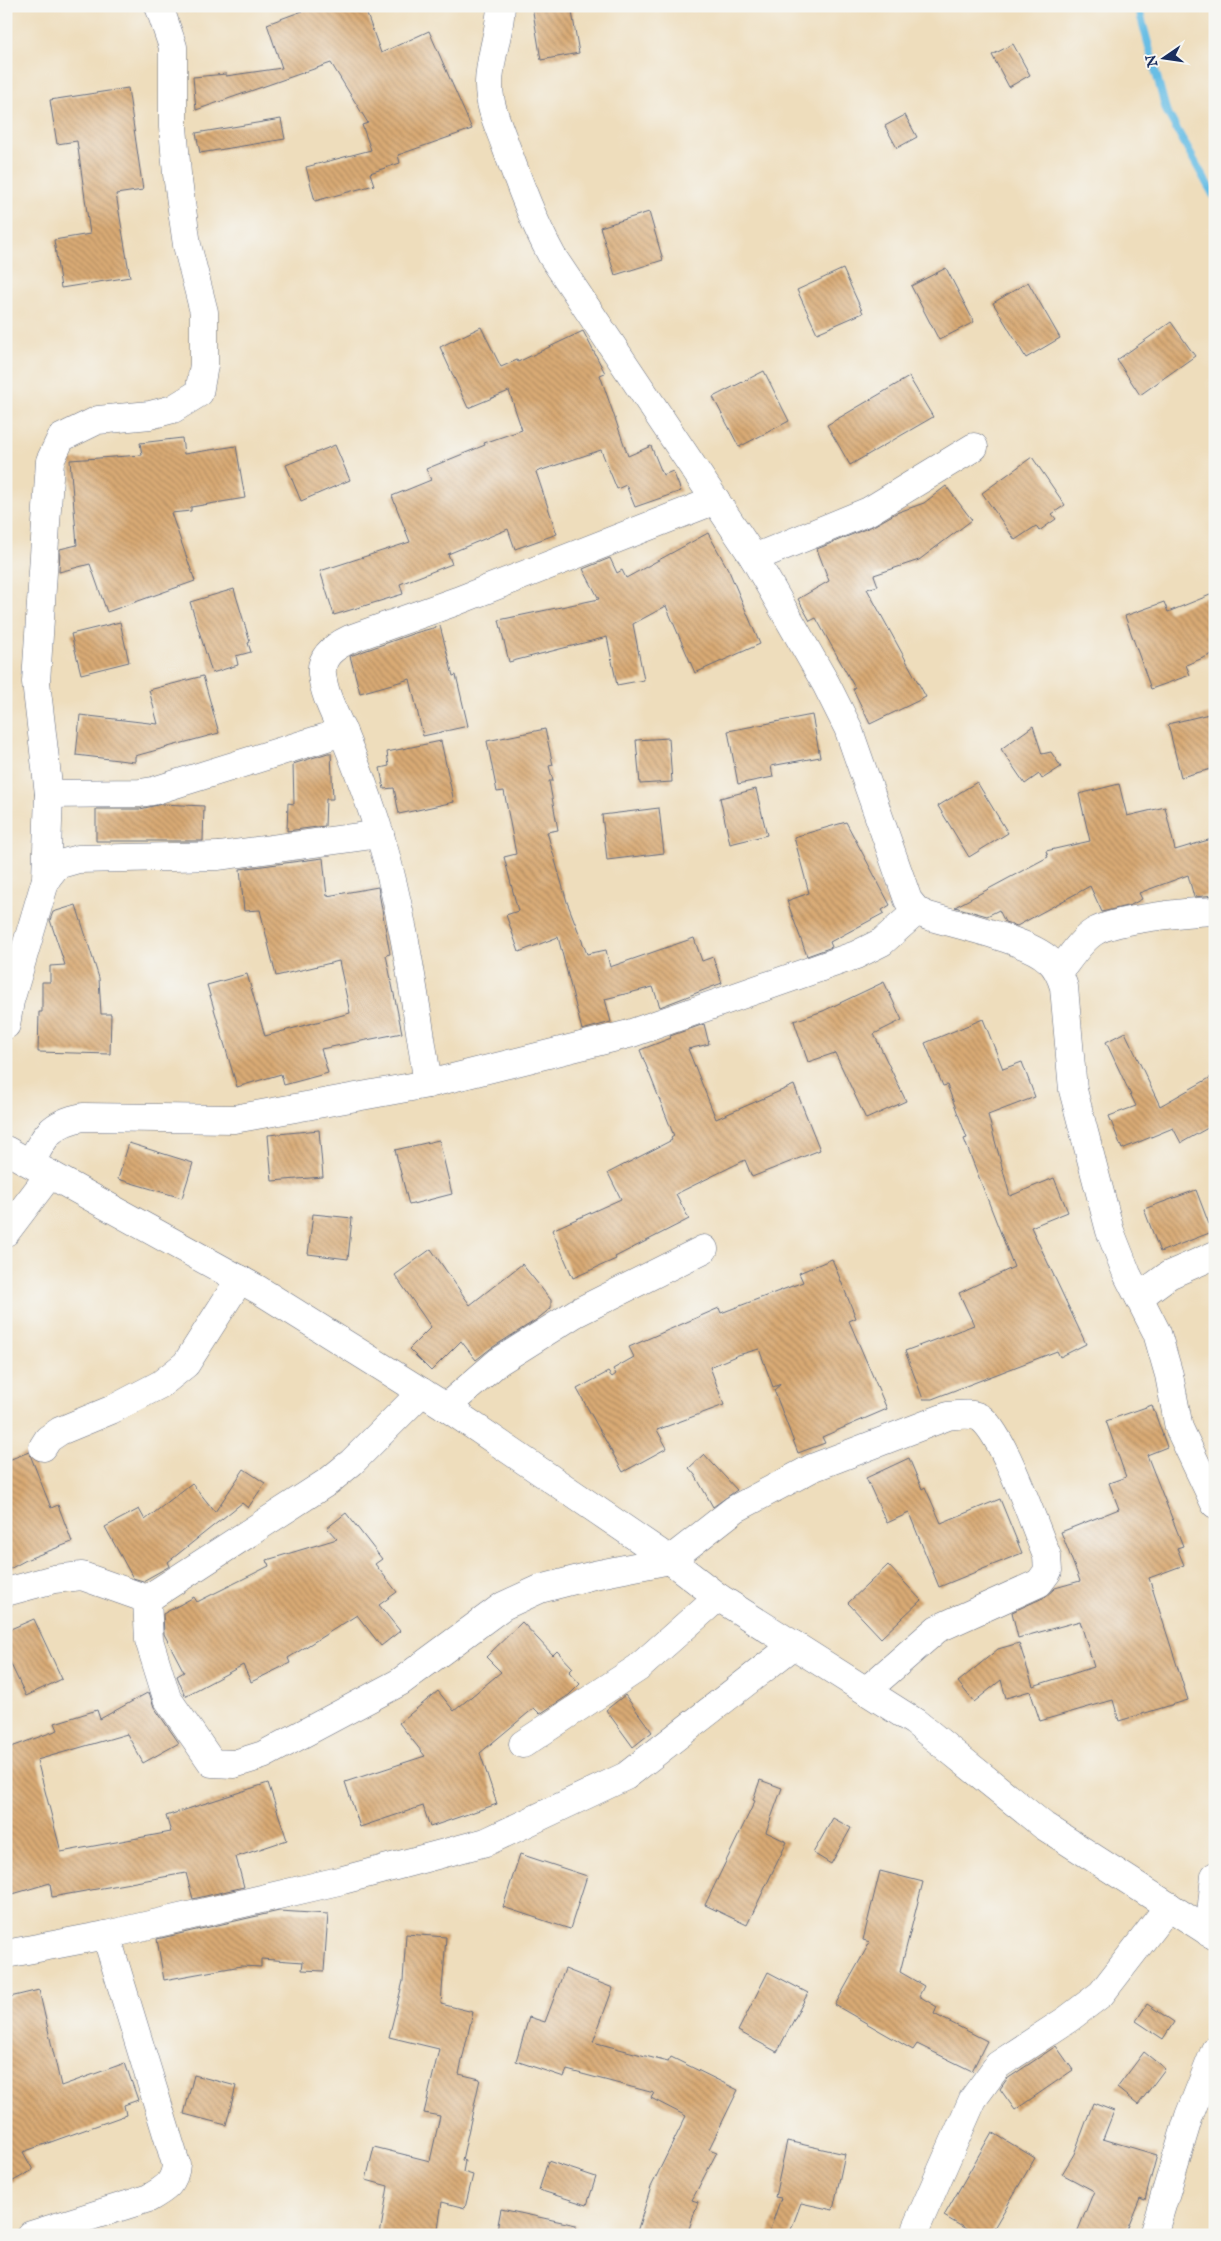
<svg xmlns="http://www.w3.org/2000/svg" width="1221" height="2241" viewBox="0 0 1221 2241" font-family="'IM FELL English',serif">
<style>
.lines{fill:none;stroke-linecap:round;stroke-linejoin:round}
.stream{stroke:#68bee5;stroke-width:8}
.building{fill:url(#building-back-hatch)}
.street-casing{stroke:#656c7f;stroke-width:29}
.street{stroke:#fff;stroke-width:28}
</style>
<defs>
<pattern id="building-back-hatch" width="6" height="6" patternUnits="userSpaceOnUse" patternTransform="scale(1.25)"><rect width="6" height="6" fill="#d9aa74"/><path d="M-1 5l2 2M0 0l6 6M5-1l2 2" fill="none" stroke="#af8b62"/></pattern>
</defs>
<rect width="100%" height="100%" fill="#f6f6f2"/>
<filter id="ink" filterUnits="userSpaceOnUse"><feTurbulence type="fractalNoise" baseFrequency=".02" numOctaves="2"/><feDisplacementMap in="SourceGraphic" scale="10" xChannelSelector="R" yChannelSelector="G"/><feConvolveMatrix kernelMatrix="1 2 1 2 8 2 1 2 1" color-interpolation-filters="sRGB"/></filter>
<filter id="wash" filterUnits="userSpaceOnUse"><feTurbulence type="fractalNoise" baseFrequency=".0096" numOctaves="4" result="noise"/><feDisplacementMap in="SourceGraphic" scale="20" xChannelSelector="R" yChannelSelector="G"/><feGaussianBlur stdDeviation="1.12" result="paint"/><feColorMatrix in="noise" values="0 0 0 0 0 0 0 0 0 0 0 0 0 0 0 0 0 1.4 0 .05"/><feComposite in="paint" operator="in"/></filter>
<g filter="url(#wash)">
<rect width="100%" height="100%" fill="#eeddbc"/>
<g class="lines">
<path class="stream" d="M 1138,6 L 1166,110 L 1215,198"/>
</g>
<g id="blocks">
<g class="building">
<path d="M 316,6 L 364,6 L 381,53 L 429,31 L 472,129 L 398,155 L 400,163 L 370,173 L 374,185 L 315,201 L 306,167 L 371,150 L 362,125 L 368,123 L 331,63 L 196,110 L 193,77 L 226,74 L 226,76 L 282,68 L 267,24 Z"/>
<path d="M 532,6 L 571,6 L 579,53 L 541,60 Z"/>
<path d="M 1013,44 L 1030,75 L 1009,87 L 992,55 Z"/>
<path d="M 128,88 L 143,190 L 116,194 L 130,277 L 61,288 L 54,240 L 90,234 L 77,141 L 57,144 L 50,100 Z"/>
<path d="M 905,115 L 917,137 L 897,148 L 885,126 Z"/>
<path d="M 281,119 L 285,139 L 200,153 L 196,133 Z"/>
<path d="M 649,212 L 663,260 L 615,275 L 600,227 Z"/>
<path d="M 946,268 L 974,322 L 939,340 L 911,286 Z"/>
<path d="M 843,269 L 863,313 L 817,333 L 797,290 Z"/>
<path d="M 1028,282 L 1060,338 L 1026,358 L 993,303 Z"/>
<path d="M 1171,322 L 1195,356 L 1140,395 L 1117,360 Z"/>
<path d="M 481,327 L 501,367 L 517,360 L 518,362 L 583,331 L 605,373 L 600,375 L 628,456 L 651,446 L 663,475 L 673,471 L 681,491 L 635,507 L 626,485 L 617,489 L 601,450 L 536,472 L 557,534 L 515,549 L 508,529 L 448,554 L 452,564 L 400,584 L 403,594 L 334,615 L 320,571 L 410,542 L 392,496 L 431,480 L 426,469 L 485,445 L 484,443 L 522,430 L 509,391 L 468,408 L 440,347 Z"/>
<path d="M 764,371 L 789,421 L 739,447 L 713,397 Z"/>
<path d="M 909,377 L 933,417 L 850,465 L 827,425 Z"/>
<path d="M 182,438 L 184,454 L 236,446 L 245,498 L 191,507 L 191,511 L 171,513 L 195,581 L 107,612 L 90,564 L 59,572 L 60,549 L 77,545 L 70,460 L 142,455 L 140,443 Z"/>
<path d="M 335,445 L 350,480 L 301,501 L 286,465 Z"/>
<path d="M 1032,457 L 1065,505 L 1052,514 L 1056,519 L 1039,531 L 1036,526 L 1015,540 L 982,493 Z"/>
<path d="M 946,486 L 972,520 L 919,560 L 874,575 L 878,586 L 867,589 L 926,697 L 870,724 L 853,689 L 855,688 L 816,618 L 810,621 L 798,599 L 829,581 L 817,549 L 875,525 L 896,513 L 924,503 Z"/>
<path d="M 708,533 L 729,571 L 760,644 L 695,673 L 666,606 L 633,624 L 644,680 L 617,685 L 607,637 L 509,662 L 499,620 L 599,599 L 583,569 L 610,558 L 617,573 L 622,570 L 626,578 Z"/>
<path d="M 234,589 L 250,642 L 248,643 L 251,652 L 236,656 L 238,665 L 212,673 L 190,602 Z"/>
<path d="M 1215,593 L 1215,653 L 1186,665 L 1190,675 L 1151,689 L 1125,616 L 1164,602 L 1168,612 Z"/>
<path d="M 120,622 L 129,662 L 81,674 L 71,634 Z"/>
<path d="M 440,626 L 453,676 L 456,675 L 468,726 L 423,736 L 410,679 L 360,693 L 350,656 L 415,633 Z"/>
<path d="M 203,676 L 219,733 L 135,756 L 135,762 L 76,755 L 80,715 L 158,724 L 149,690 Z"/>
<path d="M 1209,714 L 1215,739 L 1215,768 L 1181,777 L 1168,724 Z"/>
<path d="M 812,715 L 820,757 L 771,766 L 773,777 L 738,784 L 728,731 Z"/>
<path d="M 1033,726 L 1042,754 L 1051,752 L 1061,767 L 1042,779 L 1039,774 L 1025,784 L 1001,749 Z"/>
<path d="M 545,729 L 553,765 L 549,766 L 553,781 L 549,781 L 558,830 L 547,832 L 567,902 L 587,954 L 606,950 L 610,967 L 694,938 L 702,961 L 713,957 L 722,983 L 660,1007 L 653,987 L 605,999 L 611,1022 L 582,1030 L 558,937 L 519,952 L 506,915 L 518,911 L 504,857 L 516,854 L 504,791 L 497,792 L 487,741 Z"/>
<path d="M 669,738 L 672,782 L 640,784 L 636,740 Z"/>
<path d="M 441,741 L 454,802 L 399,814 L 394,788 L 384,789 L 380,768 L 389,766 L 387,752 Z"/>
<path d="M 328,753 L 331,753 L 333,799 L 326,799 L 325,826 L 287,831 L 288,803 L 294,804 L 293,764 Z"/>
<path d="M 977,782 L 1008,833 L 969,857 L 938,806 Z"/>
<path d="M 1119,784 L 1127,816 L 1165,807 L 1175,850 L 1215,838 L 1215,895 L 1194,897 L 1188,875 L 1139,893 L 1142,899 L 1131,905 L 1102,912 L 1090,886 L 1017,926 L 1005,922 L 999,910 L 987,916 L 955,907 L 1048,857 L 1046,851 L 1090,841 L 1079,794 Z"/>
<path d="M 756,789 L 767,835 L 730,844 L 720,798 Z"/>
<path d="M 162,804 L 204,806 L 203,841 L 96,841 L 96,809 L 140,809 Z"/>
<path d="M 659,808 L 664,853 L 607,860 L 602,815 Z"/>
<path d="M 846,822 L 890,905 L 882,910 L 884,913 L 830,942 L 832,947 L 807,956 L 787,901 L 809,893 L 794,837 Z"/>
<path d="M 323,858 L 327,896 L 378,887 L 390,954 L 386,955 L 402,1033 L 321,1049 L 328,1073 L 284,1085 L 281,1074 L 237,1087 L 207,985 L 247,974 L 265,1036 L 350,1013 L 339,961 L 276,976 L 260,910 L 244,911 L 240,869 Z"/>
<path d="M 76,905 L 99,978 L 101,1014 L 111,1014 L 110,1054 L 38,1052 L 39,1012 L 42,1012 L 42,982 L 50,982 L 50,966 L 65,965 L 50,920 L 53,912 Z"/>
<path d="M 884,982 L 902,1020 L 874,1034 L 906,1101 L 866,1119 L 835,1053 L 808,1062 L 794,1021 L 823,1011 Z"/>
<path d="M 983,1019 L 1003,1069 L 1022,1062 L 1035,1097 L 988,1115 L 1010,1196 L 1054,1178 L 1068,1212 L 1031,1227 L 1086,1344 L 1060,1357 L 1057,1351 L 932,1399 L 923,1399 L 905,1351 L 974,1325 L 959,1293 L 1014,1267 L 964,1139 L 967,1138 L 947,1085 L 943,1086 L 925,1043 Z"/>
<path d="M 704,1024 L 709,1044 L 688,1049 L 716,1119 L 794,1085 L 820,1150 L 752,1177 L 745,1160 L 676,1194 L 689,1219 L 615,1257 L 616,1259 L 573,1278 L 552,1230 L 621,1199 L 608,1173 L 672,1140 L 671,1138 L 674,1136 L 640,1050 L 671,1038 L 670,1036 Z"/>
<path d="M 1125,1032 L 1160,1106 L 1215,1075 L 1215,1124 L 1181,1143 L 1173,1128 L 1122,1149 L 1109,1116 L 1136,1106 L 1106,1042 Z"/>
<path d="M 319,1130 L 323,1177 L 272,1181 L 268,1135 Z"/>
<path d="M 439,1140 L 452,1194 L 409,1205 L 395,1150 Z"/>
<path d="M 129,1143 L 193,1163 L 182,1198 L 118,1179 Z"/>
<path d="M 1196,1190 L 1212,1232 L 1160,1252 L 1144,1209 Z"/>
<path d="M 313,1214 L 352,1218 L 348,1259 L 308,1254 Z"/>
<path d="M 431,1249 L 470,1305 L 522,1264 L 551,1300 L 551,1308 L 536,1320 L 490,1349 L 476,1360 L 461,1341 L 431,1371 L 409,1349 L 431,1327 L 395,1275 Z"/>
<path d="M 832,1259 L 856,1318 L 849,1321 L 887,1409 L 822,1437 L 825,1443 L 798,1453 L 774,1390 L 781,1384 L 773,1387 L 759,1349 L 738,1355 L 710,1367 L 724,1405 L 657,1430 L 667,1448 L 623,1472 L 577,1389 L 608,1372 L 612,1377 L 616,1374 L 613,1369 L 634,1357 L 629,1347 L 719,1308 L 721,1313 L 803,1282 L 799,1273 Z"/>
<path d="M 1152,1405 L 1167,1447 L 1147,1455 L 1183,1546 L 1177,1548 L 1184,1565 L 1149,1578 L 1188,1700 L 1119,1721 L 1113,1700 L 1040,1721 L 1030,1691 L 1006,1698 L 1001,1680 L 974,1702 L 958,1682 L 998,1649 L 1019,1643 L 1033,1686 L 1094,1667 L 1080,1621 L 1018,1638 L 1012,1612 L 1045,1597 L 1055,1588 L 1080,1581 L 1061,1532 L 1119,1509 L 1109,1483 L 1126,1477 L 1106,1421 Z"/>
<path d="M 29,1452 L 51,1508 L 58,1505 L 72,1542 L 28,1559 L 6,1571 L 6,1461 Z"/>
<path d="M 704,1454 L 737,1490 L 713,1507 L 695,1475 L 689,1468 Z"/>
<path d="M 909,1458 L 922,1489 L 925,1487 L 941,1523 L 1000,1499 L 1022,1553 L 939,1587 L 909,1513 L 887,1523 L 866,1478 Z"/>
<path d="M 244,1469 L 265,1483 L 248,1508 L 242,1503 L 168,1562 L 170,1566 L 168,1567 L 143,1581 L 133,1578 L 105,1527 L 139,1509 L 145,1520 L 192,1483 L 215,1512 Z"/>
<path d="M 346,1513 L 382,1559 L 375,1564 L 397,1592 L 379,1605 L 400,1631 L 381,1646 L 357,1615 L 288,1658 L 290,1663 L 251,1682 L 243,1665 L 185,1696 L 177,1676 L 184,1672 L 164,1634 L 163,1614 L 194,1597 L 197,1602 L 269,1566 L 267,1560 L 337,1539 L 327,1528 Z"/>
<path d="M 888,1565 L 921,1600 L 881,1638 L 848,1603 Z"/>
<path d="M 34,1619 L 62,1679 L 26,1696 L 6,1654 L 6,1631 Z"/>
<path d="M 522,1622 L 553,1655 L 557,1651 L 573,1668 L 569,1672 L 580,1684 L 569,1695 L 540,1714 L 534,1708 L 480,1753 L 497,1804 L 430,1827 L 423,1806 L 360,1827 L 345,1782 L 425,1756 L 399,1723 L 438,1691 L 454,1711 L 501,1672 L 486,1657 Z"/>
<path d="M 149,1692 L 154,1707 L 179,1743 L 143,1763 L 127,1734 L 37,1760 L 61,1852 L 171,1832 L 166,1816 L 268,1783 L 287,1840 L 236,1857 L 244,1887 L 193,1899 L 186,1873 L 52,1897 L 50,1883 L 6,1896 L 6,1749 L 58,1730 L 55,1723 L 97,1710 L 100,1719 Z"/>
<path d="M 625,1695 L 652,1732 L 633,1747 L 606,1710 Z"/>
<path d="M 760,1780 L 782,1788 L 766,1832 L 787,1842 L 747,1925 L 705,1905 L 755,1801 L 753,1800 Z"/>
<path d="M 833,1818 L 851,1828 L 831,1864 L 813,1853 Z"/>
<path d="M 520,1854 L 587,1876 L 570,1929 L 503,1907 Z"/>
<path d="M 880,1871 L 923,1882 L 900,1972 L 924,1986 L 919,1996 L 937,2007 L 934,2014 L 987,2041 L 972,2071 L 917,2044 L 913,2050 L 835,2005 L 870,1942 L 863,1940 Z"/>
<path d="M 279,1911 L 328,1914 L 324,1971 L 302,1970 L 303,1962 L 261,1959 L 261,1967 L 241,1966 L 164,1980 L 157,1939 Z"/>
<path d="M 406,1934 L 446,1937 L 441,2004 L 473,2012 L 459,2074 L 480,2079 L 462,2160 L 465,2161 L 463,2172 L 473,2175 L 465,2208 L 442,2202 L 437,2235 L 380,2235 L 388,2186 L 366,2180 L 374,2147 L 430,2161 L 440,2116 L 424,2113 L 439,2049 L 389,2037 L 403,1981 Z"/>
<path d="M 565,1969 L 613,1988 L 593,2042 L 668,2062 L 671,2057 L 738,2090 L 709,2149 L 717,2152 L 692,2200 L 698,2202 L 687,2235 L 636,2235 L 651,2187 L 686,2116 L 651,2098 L 654,2093 L 567,2070 L 564,2077 L 516,2061 L 529,2017 L 545,2022 Z"/>
<path d="M 768,1972 L 808,1993 L 777,2052 L 738,2031 Z"/>
<path d="M 39,1990 L 61,2086 L 125,2063 L 138,2100 L 124,2105 L 126,2115 L 23,2152 L 33,2170 L 6,2185 L 6,1998 Z"/>
<path d="M 1147,2004 L 1174,2022 L 1163,2039 L 1136,2021 Z"/>
<path d="M 1056,2046 L 1073,2070 L 1015,2110 L 1000,2089 L 1007,2079 Z"/>
<path d="M 1144,2052 L 1165,2069 L 1138,2105 L 1117,2088 Z"/>
<path d="M 194,2075 L 236,2086 L 226,2125 L 184,2114 Z"/>
<path d="M 1093,2103 L 1114,2111 L 1103,2139 L 1157,2155 L 1145,2200 L 1140,2198 L 1125,2235 L 1076,2235 L 1094,2191 L 1062,2174 L 1074,2154 Z"/>
<path d="M 992,2132 L 1035,2158 L 990,2235 L 976,2235 L 944,2216 Z"/>
<path d="M 787,2141 L 845,2154 L 833,2210 L 801,2203 L 789,2235 L 768,2235 L 781,2198 L 775,2197 Z"/>
<path d="M 548,2161 L 596,2177 L 587,2205 L 539,2190 Z"/>
<path d="M 501,2209 L 576,2225 L 575,2235 L 496,2235 Z"/>
</g>
</g>
</g>
<g filter="url(#ink)">
<use href="#blocks" fill-opacity="0" stroke="#656c7f" stroke-width="1"/>
<g class="lines">
<g class="street-casing">
<g id="street">
<path d="M 501,6 C 500,33 489,58 489,85 C 489,107 499,127 506,147 C 520,185 533,221 552,256 L 754,558 L 826,684 L 848,728 L 908,900 L 917,911 L 928,916 C 958,925 1028,940 1049,960 C 1057,967 1061,977 1064,987 L 1073,1090 L 1110,1231 L 1127,1274 L 1157,1333 L 1169,1375 L 1179,1428 L 1215,1504"/>
<path d="M 754,558 L 869,511 L 974,447"/>
<path d="M 49,794 L 140,793 L 153,791 L 343,732"/>
<path d="M 46,879 L 57,865 L 78,859 L 219,856 L 380,834"/>
<path d="M 1059,972 C 1069,959 1081,940 1094,932 C 1115,919 1188,912 1215,911"/>
<path d="M 6,1025 L 10,1001 L 46,879 L 49,794 L 36,682 L 50,461 L 61,438 L 98,420 L 150,415 L 173,409 L 199,393 L 204,365 L 204,312 L 187,245 L 177,174 L 173,127 L 173,47 L 159,6"/>
<path d="M 428,1084 C 415,1000 404,916 380,835 C 370,802 358,770 345,738 C 337,718 324,696 322,674 C 320,656 335,646 350,639 L 457,601 L 716,500"/>
<path d="M 6,1150 L 259,1290 L 446,1407 L 670,1560 L 718,1597 L 915,1722 L 1044,1826 L 1215,1936"/>
<path d="M 31,1163 C 44,1136 51,1123 83,1117 L 234,1119 L 428,1084 L 629,1034 L 856,955 L 882,942 L 917,911"/>
<path d="M 6,1232 L 50,1174"/>
<path d="M 1139,1297 L 1169,1275 L 1215,1255"/>
<path d="M 446,1407 L 498,1362 L 576,1313 L 704,1249"/>
<path d="M 43,1447 L 48,1439 L 60,1431 L 111,1410 L 161,1384 L 186,1364 L 240,1279"/>
<path d="M 6,1592 L 54,1579 L 82,1576 L 147,1599 L 329,1481 L 352,1462 L 422,1392"/>
<path d="M 147,1599 L 149,1640 L 167,1698 L 212,1763 L 234,1764 L 263,1755 L 400,1682 L 503,1606 L 540,1589 L 594,1575 L 670,1560 L 735,1509 L 812,1468 L 948,1416 C 959,1415 973,1412 982,1419 C 1005,1438 1034,1525 1047,1556 L 1048,1571 L 1039,1583 L 937,1629 L 867,1690"/>
<path d="M 523,1744 L 638,1668 L 718,1597"/>
<path d="M 1209,1933 L 1215,1876"/>
<path d="M 6,1954 L 106,1935 L 343,1880 L 486,1842 L 626,1776 L 794,1645"/>
<path d="M 916,2228 L 973,2099 L 998,2065 L 1068,2019 L 1101,1994 L 1169,1906"/>
<path d="M 31,2235 L 149,2198 C 165,2189 175,2183 176,2164 L 106,1935"/>
<path d="M 1153,2235 L 1189,2116 L 1215,2050"/>
</g>
</g>
<use href="#street" class="street"/>
</g>
</g>
<rect width="1221" height="2241" fill="none" stroke="#f6f6f2" stroke-width="25"/>
<g transform="translate(1164 58) rotate(257)" stroke="#f6f6f2" stroke-width="4" paint-order="stroke">
<path d="M0-4L9 19L0 12L-9 19Z" fill="#1b2f5e"/>
<text y="-8" font-size="14" font-weight="bold" text-anchor="middle" fill="#1b2f5e">N</text>
</g>
</svg>
